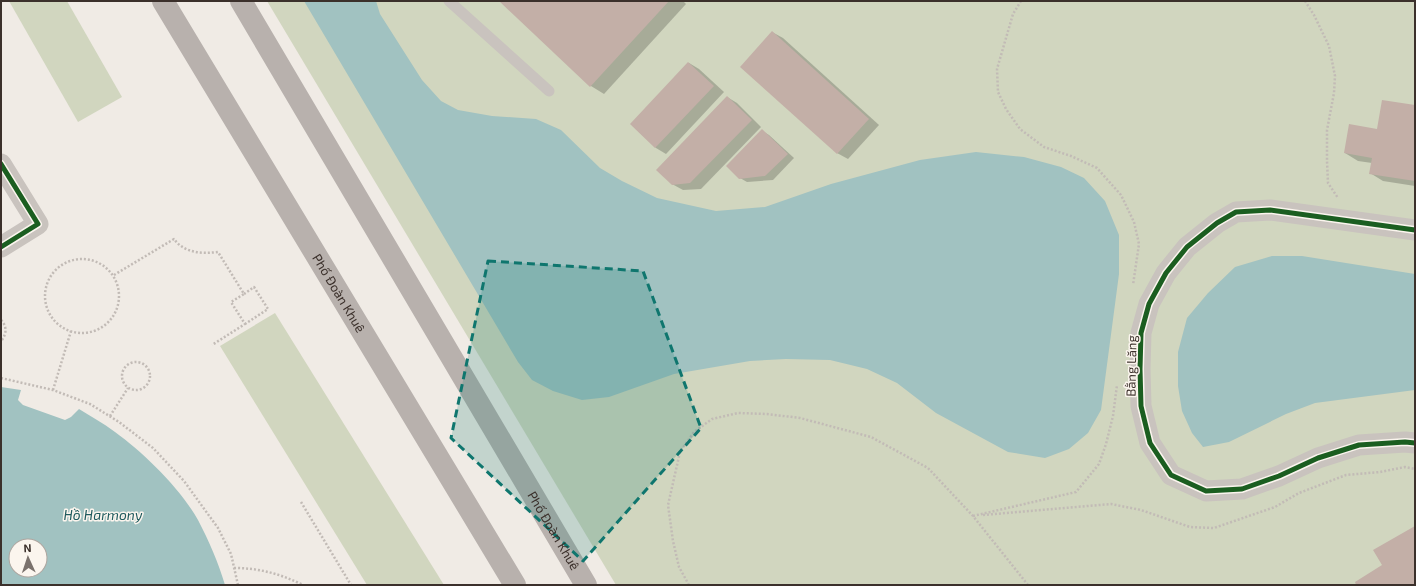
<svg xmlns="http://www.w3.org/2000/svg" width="1416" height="586" viewBox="0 0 1416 586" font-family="'Exo 2',sans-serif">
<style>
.green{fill:#d1d6bf}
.water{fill:#a1c2c1;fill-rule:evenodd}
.shadow{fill:#0003}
.building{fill:#c3afa7}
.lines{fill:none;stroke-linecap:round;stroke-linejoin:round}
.path{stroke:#c2bbb6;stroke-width:2.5;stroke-dasharray:2 2;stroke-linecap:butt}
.lane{stroke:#c9c3be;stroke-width:11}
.street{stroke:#c9c3be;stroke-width:21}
.primary{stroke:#b8b1ad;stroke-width:22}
.cycleway-casing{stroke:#fbf5ee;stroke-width:8}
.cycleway{stroke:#1b5e20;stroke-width:5}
.marked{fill:#0f766e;fill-opacity:0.2;stroke:#0f766e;stroke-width:3;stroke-dasharray:8 5;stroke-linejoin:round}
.labels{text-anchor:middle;stroke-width:3;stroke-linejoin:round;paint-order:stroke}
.street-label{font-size:13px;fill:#3b302b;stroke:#fbf5ee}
.water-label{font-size:14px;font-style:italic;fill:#1f5a5e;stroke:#fbf5ee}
</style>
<rect width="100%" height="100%" fill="#f0ebe5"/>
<g class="green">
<path d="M 9,1 L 67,1 L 122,97 L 78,122 Z"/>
<path d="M 267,1 L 1415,1 L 1415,585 L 616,585 Z"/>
<path d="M 275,313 L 444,585 L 367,585 L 220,346 Z"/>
</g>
<g class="water">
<path d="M 304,1 L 376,1 L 380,14 L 422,80 L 441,101 L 458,110 L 492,116 L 536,119 L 561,130 L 600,168 L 622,181 L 657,198 L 716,211 L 765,207 L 831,184 L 920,160 L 976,152 L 1024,157 L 1061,167 L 1084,178 L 1105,201 L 1119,235 L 1119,274 L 1101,410 L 1088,433 L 1069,449 L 1045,458 L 1008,452 L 936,413 L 897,383 L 867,369 L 830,360 L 786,359 L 750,361 L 674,374 L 609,397 L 582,400 L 553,391 L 532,380 L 518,362 Z"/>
<path d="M 1272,256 L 1302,256 L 1415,274 L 1415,390 L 1315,403 L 1286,414 L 1229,442 L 1203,447 L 1192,433 L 1182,411 L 1178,386 L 1178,352 L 1187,318 L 1208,293 L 1235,267 Z"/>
<path d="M 1,387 L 21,390 L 18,400 L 23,405 L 65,420 L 71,417 L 79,409 C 90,416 103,423 115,432 C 144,453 180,488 198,520 C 209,541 218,562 225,585 L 1,585 ZM 16,546 L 40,546 L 40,570 L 16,570 Z"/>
</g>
<g class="shadow">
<path d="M 501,1 L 683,1 L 686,4 L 604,94 L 591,86 Z"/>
<path d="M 772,32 L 783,38 L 879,125 L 848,159 L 837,153 Z"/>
<path d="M 689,63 L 699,69 L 724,92 L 666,154 L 656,148 L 631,124 Z"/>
<path d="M 727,97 L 737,103 L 761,127 L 701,189 L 683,190 L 672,184 Z"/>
<path d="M 1415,106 L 1415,186 L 1383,181 L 1370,173 L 1372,163 L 1358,161 L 1345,153 Z"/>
<path d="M 762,131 L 769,135 L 794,158 L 773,180 L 747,182 L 740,178 Z"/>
</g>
<g class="building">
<path d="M 499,1 L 669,1 L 590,87 Z"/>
<path d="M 772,31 L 869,119 L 837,154 L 740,67 Z"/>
<path d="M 688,62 L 714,86 L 655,148 L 630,124 Z"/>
<path d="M 727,96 L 752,120 L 690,183 L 672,185 L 656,170 Z"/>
<path d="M 1382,100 L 1415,105 L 1415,181 L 1369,174 L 1372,158 L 1344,153 L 1349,124 L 1377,129 Z"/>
<path d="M 762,129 L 788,154 L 765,176 L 739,179 L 726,166 Z"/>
<path d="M 1415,526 L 1415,585 L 1356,585 L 1355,582 L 1382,565 L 1373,550 Z"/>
</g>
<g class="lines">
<g class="path">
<path d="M 1021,1 L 1013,14 L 997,69 L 998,92 L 1006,109 L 1020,129 L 1044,147 L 1071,156 L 1097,168 L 1121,195 L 1134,222 L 1139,244 L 1133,285"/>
<path d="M 1305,1 L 1314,15 L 1329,46 L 1335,76 L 1334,93 L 1327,130 L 1327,161 L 1328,183 L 1338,198"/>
<circle cx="82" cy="296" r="37"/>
<path d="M 114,275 L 174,239 C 184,253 202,254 218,252 L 244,294 L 231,302 L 245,324 L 212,345"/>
<path d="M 244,294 L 254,287 L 268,309 L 245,324"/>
<path d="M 1,320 C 7,326 7,334 1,341"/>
<circle cx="136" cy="376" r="14"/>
<path d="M 1,378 L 53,390 L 90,404 L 119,422 L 153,448 L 184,481 L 218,528 L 231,554 L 238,585"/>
<path d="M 53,390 L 71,331"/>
<path d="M 110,416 L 128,388"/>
<path d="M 301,502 L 351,585"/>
<path d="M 983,515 L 1111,504 L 1141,510 L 1190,527 L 1214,528 L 1275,507 L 1299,493 L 1346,475 L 1380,472 L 1405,467 L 1415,469"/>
<path d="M 973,516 L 1076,492 L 1099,464 L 1106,444 L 1113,416 L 1117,385"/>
<path d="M 234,568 C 259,568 281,574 303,585"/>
<path d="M 689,585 L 679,567 L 673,541 L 668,505 L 680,452 L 694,432 L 712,419 L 738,413 L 767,414 L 800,418 L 871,437 L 928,468 L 973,516 L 1028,585"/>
</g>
<path class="lane" d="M 449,1 L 549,91"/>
<g class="street">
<path d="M 1,164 L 38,224 L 1,247"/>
<path d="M 1415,230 L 1270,210 L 1236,212 L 1217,223 L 1187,247 L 1166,273 L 1149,304 L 1141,333 L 1140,369 L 1141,406 L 1150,443 L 1171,475 L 1206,491 L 1242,489 L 1279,476 L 1318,458 L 1359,445 L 1405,442 L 1415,443"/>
</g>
<g class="primary">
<path id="s1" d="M 163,1 L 515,585"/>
<path id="s2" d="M 241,1 L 586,585"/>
</g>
<g class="cycleway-casing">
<g id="cycleway">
<path d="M 1,164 L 38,224 L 1,247"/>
<path d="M 1415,230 L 1270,210 L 1236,212 L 1217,223 L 1187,247 L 1166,273 L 1149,304 L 1141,333 L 1140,369 L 1141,406 L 1150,443 L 1171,475 L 1206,491 L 1242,489 L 1279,476 L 1318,458 L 1359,445 L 1405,442 L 1415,443"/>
</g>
</g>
<use href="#cycleway" class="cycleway"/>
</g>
<path class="marked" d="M 488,261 L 643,271 L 701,428 L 583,561 L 451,438 Z"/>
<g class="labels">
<g class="street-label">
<text dy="5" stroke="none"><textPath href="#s1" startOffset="341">Phố Đoàn Khuê</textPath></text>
<text transform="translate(1131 366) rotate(-89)" y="5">Bằng Lăng</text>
<text dy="5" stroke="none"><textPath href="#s2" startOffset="615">Phố Đoàn Khuê</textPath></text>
</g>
<g class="water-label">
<text x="103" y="520">Hồ Harmony</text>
</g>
</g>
<rect width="1416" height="586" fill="none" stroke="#3b302b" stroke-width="4"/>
<g transform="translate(28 558) rotate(357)"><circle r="19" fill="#fbf5ee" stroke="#aea6a0"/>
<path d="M0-3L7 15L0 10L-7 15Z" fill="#7a716c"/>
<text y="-6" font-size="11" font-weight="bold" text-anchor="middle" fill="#3b302b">N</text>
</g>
</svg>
